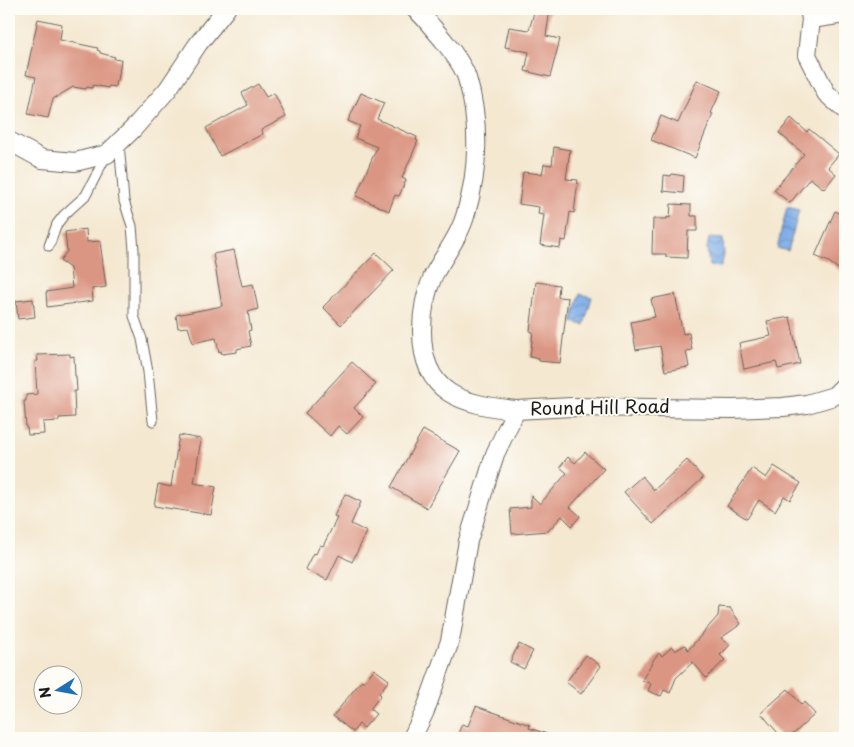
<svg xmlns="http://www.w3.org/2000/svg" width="854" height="747" viewBox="0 0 854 747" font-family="'Playpen Sans',sans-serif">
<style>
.water{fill:url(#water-waves);stroke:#4c6481}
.building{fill:#db9683}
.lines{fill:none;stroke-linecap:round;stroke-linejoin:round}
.lane-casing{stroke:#68635b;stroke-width:11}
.street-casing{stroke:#68635b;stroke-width:20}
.lane{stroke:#fff;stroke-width:9}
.street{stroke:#fff;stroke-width:18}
.labels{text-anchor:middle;stroke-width:4;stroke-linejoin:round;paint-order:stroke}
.street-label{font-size:18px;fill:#1c1c1c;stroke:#fdfcf7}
</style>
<defs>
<pattern id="water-waves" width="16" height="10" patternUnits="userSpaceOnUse" patternTransform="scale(1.25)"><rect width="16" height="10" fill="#7cabe6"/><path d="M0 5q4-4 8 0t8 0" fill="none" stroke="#658aba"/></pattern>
</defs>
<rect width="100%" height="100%" fill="#fdfcf7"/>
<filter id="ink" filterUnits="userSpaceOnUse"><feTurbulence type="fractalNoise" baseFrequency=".02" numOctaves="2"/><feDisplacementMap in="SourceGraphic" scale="10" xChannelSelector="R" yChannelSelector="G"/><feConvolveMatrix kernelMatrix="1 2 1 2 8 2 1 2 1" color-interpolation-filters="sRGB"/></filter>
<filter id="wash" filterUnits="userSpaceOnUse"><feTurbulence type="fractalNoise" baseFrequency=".0096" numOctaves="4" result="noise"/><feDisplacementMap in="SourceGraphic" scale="20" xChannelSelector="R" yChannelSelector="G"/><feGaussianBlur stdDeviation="1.12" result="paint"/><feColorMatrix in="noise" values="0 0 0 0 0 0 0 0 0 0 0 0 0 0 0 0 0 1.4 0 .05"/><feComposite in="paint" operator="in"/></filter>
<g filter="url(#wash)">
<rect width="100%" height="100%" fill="#f4e8d1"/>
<g class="water">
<path d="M 787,207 L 799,210 L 788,251 L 777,248 Z"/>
<path d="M 709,238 L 723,239 L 724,255 L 721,267 L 709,266 L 707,248 Z"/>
<path d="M 580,294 L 592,297 L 584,325 L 572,322 Z"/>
</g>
<g id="blocks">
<g class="building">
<path d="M 535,9 L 550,9 L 546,36 L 560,39 L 550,77 L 525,71 L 529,52 L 505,47 L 509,27 L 529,30 Z"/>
<path d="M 38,19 L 62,24 L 60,40 L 98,48 L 97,50 L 100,51 L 100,53 L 115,57 L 114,59 L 121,60 L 118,81 L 116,80 L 115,87 L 109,86 L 108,88 L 93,85 L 92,88 L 87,87 L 86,89 L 73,87 L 53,99 L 48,118 L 28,114 L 36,77 L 26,75 Z"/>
<path d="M 697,80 L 721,91 L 711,113 L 713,114 L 695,158 L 651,140 L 661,116 L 678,123 Z"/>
<path d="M 258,84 L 266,97 L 274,93 L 286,117 L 261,130 L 263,134 L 220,156 L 206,128 L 248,105 L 242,93 Z"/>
<path d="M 361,93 L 384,103 L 377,119 L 417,137 L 416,140 L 418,141 L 402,178 L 406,180 L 399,196 L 395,195 L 389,211 L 356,196 L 377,147 L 355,138 L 360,126 L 348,121 Z"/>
<path d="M 791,118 L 807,132 L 809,129 L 839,154 L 828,167 L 836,174 L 824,189 L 810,178 L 790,203 L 774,190 L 804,154 L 779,133 Z"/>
<path d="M 554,147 L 570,150 L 566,179 L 578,180 L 574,213 L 570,212 L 566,241 L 561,240 L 560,248 L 540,245 L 544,215 L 538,214 L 539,207 L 519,204 L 523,172 L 542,174 L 544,164 L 552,165 Z"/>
<path d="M 672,174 L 684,176 L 683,193 L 663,191 L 664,175 L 671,176 Z"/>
<path d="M 671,204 L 691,205 L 691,216 L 697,216 L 697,231 L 688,231 L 687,258 L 666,257 L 666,254 L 652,254 L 653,219 L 667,219 L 667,217 L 670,218 Z"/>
<path d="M 835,211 L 845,216 L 845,274 L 829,262 L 815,256 Z"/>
<path d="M 86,229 L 87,242 L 100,241 L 106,287 L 92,289 L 93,301 L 47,307 L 46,292 L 72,288 L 70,268 L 60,261 L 67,251 L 65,232 Z"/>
<path d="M 234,250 L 242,286 L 253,284 L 258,309 L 248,312 L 251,330 L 248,331 L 251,346 L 237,349 L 237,352 L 222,354 L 221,351 L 219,352 L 216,338 L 193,343 L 188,327 L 178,328 L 176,315 L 222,306 L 213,254 Z"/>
<path d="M 376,253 L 394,270 L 341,325 L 323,307 Z"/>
<path d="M 536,282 L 559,285 L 558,297 L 568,298 L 560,363 L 539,361 L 539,359 L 530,357 L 533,332 L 530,331 Z"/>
<path d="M 675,294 L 683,334 L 689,333 L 692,350 L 686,351 L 689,367 L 665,371 L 660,346 L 636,350 L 631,322 L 655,317 L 651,299 Z"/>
<path d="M 33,299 L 35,317 L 18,319 L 16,301 Z"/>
<path d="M 790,317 L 800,364 L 778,369 L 776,362 L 744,369 L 739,343 L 771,336 L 767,321 Z"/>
<path d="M 70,354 L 70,357 L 74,356 L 75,376 L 76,376 L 77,391 L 74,391 L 75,417 L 59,418 L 59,421 L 43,422 L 44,434 L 28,435 L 27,428 L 26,428 L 24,401 L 26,401 L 26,395 L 37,394 L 35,361 L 38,361 L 37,355 Z"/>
<path d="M 352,362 L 376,384 L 354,408 L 363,417 L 347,434 L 338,426 L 330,436 L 305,413 Z"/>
<path d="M 423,430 L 460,451 L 427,508 L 391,487 Z"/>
<path d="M 179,435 L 201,439 L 194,483 L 216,487 L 211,515 L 154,506 L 158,484 L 171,487 Z"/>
<path d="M 585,452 L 604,469 L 570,507 L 580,516 L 572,526 L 562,516 L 548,531 L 512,534 L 510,509 L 531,507 L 531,495 L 540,504 L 567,473 L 560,467 L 568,457 L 575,463 Z"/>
<path d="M 687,460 L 703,478 L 653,524 L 624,492 L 642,476 L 654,490 Z"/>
<path d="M 774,466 L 801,483 L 790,500 L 784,496 L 775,511 L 759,500 L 747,519 L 727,506 L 752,468 L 766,478 Z"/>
<path d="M 345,494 L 361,502 L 351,524 L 367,532 L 352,562 L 339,555 L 327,580 L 305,569 L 313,553 L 316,554 L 320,545 L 323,546 L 337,518 L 334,516 Z"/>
<path d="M 719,607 L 730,608 L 741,624 L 721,638 L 730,645 L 720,655 L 725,660 L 706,678 L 693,662 L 676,678 L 670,693 L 664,690 L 661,696 L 648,691 L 651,684 L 642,680 L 654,659 L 659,653 L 662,656 L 672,647 L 675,651 L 685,645 L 688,650 L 718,616 Z"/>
<path d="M 519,644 L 533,651 L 524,669 L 510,662 Z"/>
<path d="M 586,655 L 601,666 L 581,694 L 566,682 Z"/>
<path d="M 374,669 L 389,680 L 379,693 L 381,695 L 370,709 L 376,714 L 364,728 L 359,724 L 353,732 L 333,716 L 362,680 L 364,682 Z"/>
<path d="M 788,689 L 802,705 L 804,702 L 815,714 L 789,738 L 782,738 L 761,713 Z"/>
<path d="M 476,706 L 530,725 L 529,728 L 553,736 L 553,738 L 456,738 L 462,724 L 468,726 Z"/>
</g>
</g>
</g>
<g filter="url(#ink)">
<use href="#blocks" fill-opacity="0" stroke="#68635b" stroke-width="1"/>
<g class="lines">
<g class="lane-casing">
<g id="lane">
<path d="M 119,143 L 124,201 L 132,226 L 134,250 L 134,316 L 142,339 L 148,372 L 153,421"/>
<path d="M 49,246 L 57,224 L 64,215 L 86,195 L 107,154"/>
</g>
</g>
<g class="street-casing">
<g id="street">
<path d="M 415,9 C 422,14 427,21 433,28 C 443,39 463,64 467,78 C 480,121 479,170 466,213 C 460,236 444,255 433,276 C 425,294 422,312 422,331 C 422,395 462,404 516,410"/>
<path d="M 809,9 L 811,19 L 807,55 L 826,93 L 845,110"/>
<path d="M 811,19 L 845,14"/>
<path d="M 9,141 L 42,159 L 75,162 L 107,154 L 133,129 L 168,89 L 198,44 L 226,9"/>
<path d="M 412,738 L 425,711 L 450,641 L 468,541 L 495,454 L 516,410 L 572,407 L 733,409 L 783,407 L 807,404 L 834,396 L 845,385"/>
</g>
</g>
<use href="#lane" class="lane"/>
<use href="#street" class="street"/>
</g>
</g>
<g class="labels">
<g class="street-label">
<text transform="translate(600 408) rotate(-1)" y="6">Round Hill Road</text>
</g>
</g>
<rect width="854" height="747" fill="none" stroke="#fdfcf7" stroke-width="30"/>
<g transform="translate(58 690) rotate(259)"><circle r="24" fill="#fdfcf7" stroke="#a3a29f"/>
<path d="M0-4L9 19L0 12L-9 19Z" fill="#1f6fb2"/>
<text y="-8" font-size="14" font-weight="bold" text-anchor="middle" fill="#1c1c1c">N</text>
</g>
</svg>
